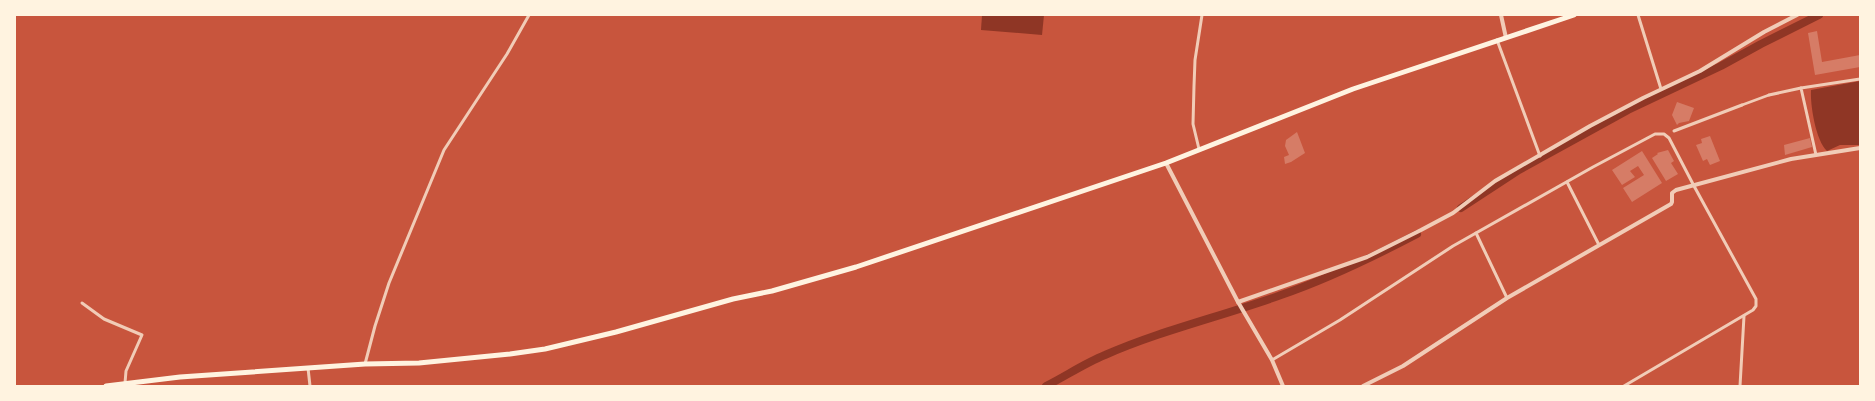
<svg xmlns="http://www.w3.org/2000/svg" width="1875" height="401" viewBox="0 0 1875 401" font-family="Commissioner,sans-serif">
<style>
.water{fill:#8f3625}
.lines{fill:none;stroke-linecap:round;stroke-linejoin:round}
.canal{stroke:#8f3625;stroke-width:8}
.building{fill:#d67c66}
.pedestrian{stroke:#f1ccb7;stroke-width:2.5}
.minor{stroke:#f1ccb7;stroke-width:3}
.tertiary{stroke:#f1ccb7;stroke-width:4}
.primary{stroke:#fff3e0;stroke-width:5}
</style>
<rect width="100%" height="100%" fill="#c8553d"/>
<g class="water">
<path d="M 982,15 L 1044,15 L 1042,35 L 981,30 Z"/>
<path d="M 1860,81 L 1860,145 L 1840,145 L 1827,151 C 1816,141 1810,105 1811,90 Z"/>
</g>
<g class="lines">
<g class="canal">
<path d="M 1461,208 L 1519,170 L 1628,110 L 1721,66 L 1761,44 L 1819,15"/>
<path d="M 1046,386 C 1066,376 1085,363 1105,355 C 1162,330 1223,316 1281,295 C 1328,279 1373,257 1417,234"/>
</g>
</g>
<g class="building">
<path d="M 1817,31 L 1822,62 L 1860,55 L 1860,67 L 1815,75 L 1808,33 Z"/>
<path d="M 1677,102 L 1694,108 L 1689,121 L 1679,123 L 1677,125 L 1672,115 Z"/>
<path d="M 1297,132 L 1305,153 L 1291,162 L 1285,164 L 1284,157 L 1289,155 L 1285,146 L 1286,140 Z"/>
<path d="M 1710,136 L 1720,161 L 1710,165 L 1707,159 L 1703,161 L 1696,145 L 1702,143 L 1701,139 Z"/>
<path d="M 1810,138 L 1812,147 L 1785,155 L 1784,145 Z"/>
<path d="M 1668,150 L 1674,161 L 1671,163 L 1678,174 L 1666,181 L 1652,158 L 1658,154 L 1657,153 Z"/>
<path d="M 1642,151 L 1662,183 L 1632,202 L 1623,188 L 1644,175 L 1638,166 L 1630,171 L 1635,177 L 1622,185 L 1612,170 Z"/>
</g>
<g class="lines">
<path class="pedestrian" d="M 1742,105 L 1769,95"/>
<g class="minor">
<path d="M 1638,15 L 1661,89"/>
<path d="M 1497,40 L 1540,156"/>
<path d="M 1769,95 L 1801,88"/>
<path d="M 1674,131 L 1742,105"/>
<path d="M 1199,149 L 1193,124 L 1194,86 L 1195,60 L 1202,15"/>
<path d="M 1816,155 L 1801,88 L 1860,79"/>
<path d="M 1567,182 L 1599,245"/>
<path d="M 1476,233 L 1507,298"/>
<path d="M 82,303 L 104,319 L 142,335 L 126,371 L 125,383"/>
<path d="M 1272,360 L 1340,320 L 1453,246 L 1593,167 L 1655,134 L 1664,134 L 1669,138 L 1694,186 L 1756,299 L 1756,306 L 1753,310 L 1624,386"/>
<path d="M 365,364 L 375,326 L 389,283 L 444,150 L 507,54 L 529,15"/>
<path d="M 308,368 L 310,386"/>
<path d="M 1740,386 L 1744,316"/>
</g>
<g class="tertiary">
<path d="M 1501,15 L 1506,38"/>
<path d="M 1166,163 L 1238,302 L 1272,360 L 1283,386"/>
<path d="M 1238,302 L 1367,257 L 1421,230 L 1453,213 L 1495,181 L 1590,126 L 1643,98 L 1700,71 L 1764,32 L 1797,15"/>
<path d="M 1363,386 L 1403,366 L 1507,298 L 1671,204 L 1672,202 L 1672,193 L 1676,190 L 1791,159 L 1860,148"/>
</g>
<path class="primary" d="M 106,386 L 180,377 L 365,364 L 419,363 L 510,354 L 545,349 L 616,332 L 733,299 L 772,291 L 856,267 L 1166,163 L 1353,89 L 1574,15"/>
</g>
<rect width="1875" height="401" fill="none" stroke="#fff3e0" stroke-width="32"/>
</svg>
